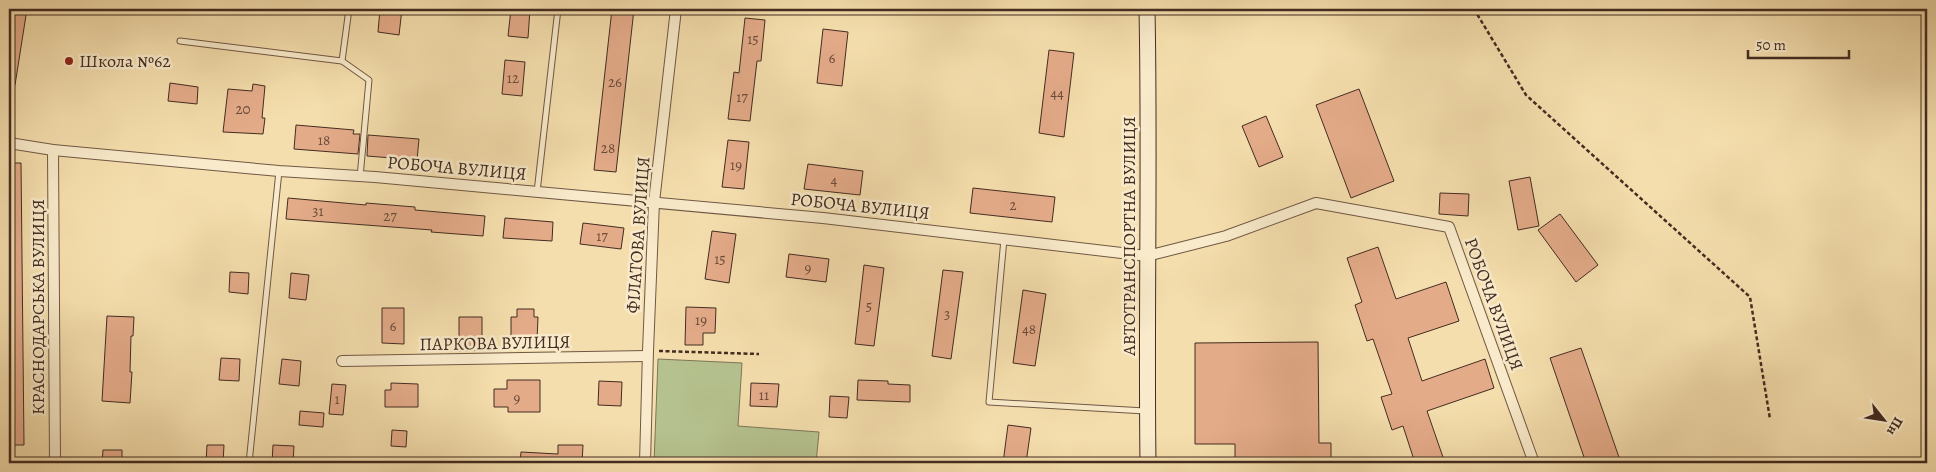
<svg xmlns="http://www.w3.org/2000/svg" width="1936" height="472" viewBox="0 0 1936 472" font-family="Alegreya,serif">
<style>
.green{fill:#b5c28f;stroke:#7c7758}
.building{fill:#e4ab89;stroke:#432c21}
.lines{fill:none;stroke-linecap:round;stroke-linejoin:round}
.lane-casing{stroke:#705844;stroke-width:7}
.street-casing{stroke:#705844;stroke-width:12}
.secondary-casing{stroke:#432c21;stroke-width:17}
.path{stroke:#432c21;stroke-width:2.5;stroke-dasharray:4 2.5;stroke-linecap:butt}
.lane{stroke:#f8eaca;stroke-width:5}
.street{stroke:#f8eaca;stroke-width:10}
.secondary{stroke:#f8eaca;stroke-width:15}
.poi-dot{fill:#8f2418;stroke:#f8eaca;stroke-width:2}
.labels{text-anchor:middle;stroke-width:5;stroke-linejoin:round;paint-order:stroke}
.number-label{font-size:15px;fill:#6b4c3b}
.poi-label{font-size:18px;fill:#432c21;stroke:#f8eaca;text-anchor:start}
.street-label{font-size:18px;fill:#432c21;stroke:#f8eaca}
</style>
<rect width="100%" height="100%" fill="#f5dead"/>
<filter id="stains"><feTurbulence type="fractalNoise" baseFrequency=".004" numOctaves="4"/><feColorMatrix values="0 0 0 0 .2 0 0 0 0 .09 0 0 0 0 .02 0 0 0 .5 -.17"/></filter>
<radialGradient id="worn" r=".72"><stop offset=".6" stop-color="#630" stop-opacity="0"/><stop offset="1" stop-color="#630" stop-opacity=".3"/></radialGradient>
<path class="green" d="M 658,359 L 742,363 L 738,426 L 819,432 L 816,463 L 654,463 Z"/>
<g class="building">
<path d="M 9,9 L 27,9 L 15,85 L 9,85 Z"/>
<path d="M 380,9 L 402,9 L 399,35 L 378,32 Z"/>
<path d="M 511,9 L 530,9 L 528,38 L 508,36 Z"/>
<path d="M 612,9 L 634,9 L 616,172 L 594,170 Z"/>
<path d="M 745,18 L 765,20 L 761,61 L 757,61 L 750,121 L 728,119 L 734,72 L 739,73 Z"/>
<path d="M 823,29 L 848,32 L 842,86 L 817,83 Z"/>
<path d="M 1049,50 L 1074,53 L 1064,137 L 1039,133 Z"/>
<path d="M 505,60 L 525,62 L 522,96 L 502,94 Z"/>
<path d="M 170,83 L 198,87 L 197,104 L 168,101 Z"/>
<path d="M 253,84 L 265,86 L 262,118 L 265,118 L 263,134 L 223,132 L 228,89 L 252,91 Z"/>
<path d="M 1359,89 L 1394,181 L 1351,198 L 1316,105 Z"/>
<path d="M 1266,116 L 1283,157 L 1259,167 L 1242,126 Z"/>
<path d="M 296,125 L 354,130 L 353,134 L 360,134 L 358,154 L 294,149 Z"/>
<path d="M 368,135 L 419,139 L 417,160 L 367,156 Z"/>
<path d="M 728,140 L 749,142 L 744,189 L 722,187 Z"/>
<path d="M 9,163 L 21,163 L 24,445 L 9,445 Z"/>
<path d="M 808,164 L 863,171 L 860,195 L 804,189 Z"/>
<path d="M 1530,177 L 1539,226 L 1518,230 L 1509,181 Z"/>
<path d="M 973,188 L 1055,197 L 1052,222 L 970,213 Z"/>
<path d="M 1440,193 L 1469,194 L 1468,216 L 1439,214 Z"/>
<path d="M 288,198 L 366,205 L 366,203 L 415,207 L 415,210 L 485,216 L 483,236 L 431,232 L 432,230 L 286,219 Z"/>
<path d="M 1560,214 L 1598,265 L 1576,282 L 1538,230 Z"/>
<path d="M 505,218 L 553,222 L 552,241 L 503,238 Z"/>
<path d="M 583,223 L 624,228 L 621,249 L 580,244 Z"/>
<path d="M 712,231 L 736,234 L 729,283 L 705,279 Z"/>
<path d="M 1378,247 L 1396,299 L 1446,282 L 1459,321 L 1408,338 L 1422,381 L 1485,359 L 1494,388 L 1427,411 L 1445,463 L 1415,463 L 1403,426 L 1392,430 L 1381,397 L 1392,394 L 1373,339 L 1367,341 L 1355,305 L 1362,302 L 1347,258 Z"/>
<path d="M 789,254 L 829,259 L 826,282 L 786,277 Z"/>
<path d="M 864,265 L 884,268 L 874,346 L 855,344 Z"/>
<path d="M 943,270 L 963,272 L 951,359 L 932,356 Z"/>
<path d="M 230,272 L 249,273 L 248,294 L 229,292 Z"/>
<path d="M 291,273 L 309,275 L 306,300 L 289,298 Z"/>
<path d="M 1023,290 L 1046,294 L 1035,366 L 1013,363 Z"/>
<path d="M 686,307 L 716,308 L 715,333 L 703,333 L 703,345 L 685,345 Z"/>
<path d="M 382,308 L 404,308 L 404,344 L 382,343 Z"/>
<path d="M 517,309 L 534,309 L 534,317 L 538,317 L 537,340 L 511,340 L 511,317 L 517,317 Z"/>
<path d="M 107,316 L 134,317 L 133,336 L 131,336 L 130,372 L 132,372 L 130,403 L 102,401 Z"/>
<path d="M 459,317 L 482,317 L 482,350 L 459,351 Z"/>
<path d="M 1318,342 L 1319,443 L 1331,443 L 1331,463 L 1235,463 L 1235,444 L 1195,444 L 1195,343 Z"/>
<path d="M 1581,348 L 1621,463 L 1586,463 L 1550,358 Z"/>
<path d="M 221,358 L 240,359 L 239,381 L 219,380 Z"/>
<path d="M 282,359 L 301,361 L 299,386 L 279,384 Z"/>
<path d="M 507,380 L 540,380 L 540,412 L 508,412 L 508,407 L 494,407 L 494,389 L 507,389 Z"/>
<path d="M 858,380 L 888,381 L 888,384 L 910,385 L 910,402 L 857,400 Z"/>
<path d="M 599,381 L 622,382 L 621,406 L 598,405 Z"/>
<path d="M 391,383 L 418,384 L 418,407 L 385,407 L 385,390 L 391,390 Z"/>
<path d="M 751,383 L 779,384 L 777,407 L 750,406 Z"/>
<path d="M 332,384 L 346,385 L 343,415 L 329,414 Z"/>
<path d="M 830,396 L 849,397 L 847,418 L 829,417 Z"/>
<path d="M 300,411 L 324,413 L 323,427 L 299,425 Z"/>
<path d="M 1008,425 L 1031,428 L 1026,463 L 1003,463 Z"/>
<path d="M 392,430 L 407,431 L 406,447 L 391,446 Z"/>
<path d="M 207,445 L 224,445 L 223,463 L 206,463 Z"/>
<path d="M 273,445 L 294,446 L 293,463 L 272,463 Z"/>
<path d="M 558,445 L 583,445 L 582,463 L 520,463 L 521,452 L 558,454 Z"/>
<path d="M 103,450 L 122,450 L 122,463 L 102,463 Z"/>
</g>
<g class="lines">
<g class="lane-casing">
<g id="lane">
<path d="M 180,41 L 342,61 L 369,80 L 360,177"/>
<path d="M 342,61 L 349,9"/>
<path d="M 537,192 L 558,9"/>
<path d="M 1004,239 L 989,402 L 1145,411"/>
<path d="M 249,463 L 279,171"/>
</g>
</g>
<g class="street-casing">
<g id="street">
<path d="M 9,143 L 53,150 L 279,171 L 375,177 L 823,218 L 1147,256 L 1226,236 L 1316,203 L 1449,227 L 1534,463"/>
<path d="M 53,150 L 55,463"/>
<path d="M 342,361 L 647,356"/>
<path d="M 645,463 L 648,351 L 654,202 L 676,9"/>
</g>
</g>
<g class="secondary-casing">
<path id="secondary" d="M 1147,9 C 1150,160 1146,312 1148,463"/>
</g>
<g class="path">
<path d="M 1474,9 L 1526,95 L 1750,297 L 1770,419"/>
<path d="M 659,351 L 759,354"/>
</g>
<use href="#lane" class="lane"/>
<use href="#street" class="street"/>
<use href="#secondary" class="secondary"/>
</g>
<circle class="poi-dot" cx="69" cy="61" r="5"/>
<g class="labels">
<g class="number-label">
<text x="753" y="44">15</text>
<text x="832" y="63">6</text>
<text x="513" y="83">12</text>
<text x="615" y="87">26</text>
<text x="1057" y="98">44</text>
<text x="742" y="102">17</text>
<text x="243" y="114">20</text>
<text x="324" y="145">18</text>
<text x="608" y="153">28</text>
<text x="736" y="170">19</text>
<text x="834" y="185">4</text>
<text x="1013" y="210">2</text>
<text x="318" y="216">31</text>
<text x="390" y="221">27</text>
<text x="602" y="241">17</text>
<text x="720" y="264">15</text>
<text x="808" y="273">9</text>
<text x="869" y="311">5</text>
<text x="947" y="319">3</text>
<text x="701" y="325">19</text>
<text x="393" y="331">6</text>
<text x="1029" y="334">48</text>
<text x="764" y="400">11</text>
<text x="517" y="403">9</text>
<text x="337" y="404">1</text>
</g>
<g class="poi-label">
<text x="79" y="67">Школа №62</text>
</g>
<g class="street-label">
<text transform="translate(457 168) rotate(5)" y="6">РОБОЧА ВУЛИЦЯ</text>
<text transform="translate(860 206) rotate(6)" y="6">РОБОЧА ВУЛИЦЯ</text>
<text transform="translate(638 235) rotate(-86)" y="6">ФІЛАТОВА ВУЛИЦЯ</text>
<text transform="translate(1129 236) rotate(-90)" y="6">АВТОТРАНСПОРТНА ВУЛИЦЯ</text>
<text transform="translate(1494 304) rotate(70)" y="6">РОБОЧА ВУЛИЦЯ</text>
<text transform="translate(38 307) rotate(-90)" y="6">КРАСНОДАРСЬКА ВУЛИЦЯ</text>
<text transform="translate(495 343) rotate(-1)" y="6">ПАРКОВА ВУЛИЦЯ</text>
</g>
</g>
<rect width="1936" height="472" fill="none" stroke="#f5dead" stroke-width="30"/>
<rect x="10" y="10" width="1916" height="452" fill="none" stroke="#432c21" stroke-width="2.5"/>
<rect x="15" y="15" width="1906" height="442" fill="none" stroke="#432c21"/>
<g transform="translate(1884 420) rotate(120)" stroke="#f8eaca" stroke-width="4" paint-order="stroke">
<path d="M0-4L9 19L0 12L-9 19Z" fill="#432c21"/>
<text y="-8" font-size="14" font-weight="bold" text-anchor="middle" fill="#432c21">Пн</text>
</g>
<path d="M1748 50v8h101v-8" fill="none" stroke="#432c21" stroke-width="2.5"/>
<text x="1756" y="50" font-size="15" fill="#432c21" stroke="#f8eaca" stroke-width="4" paint-order="stroke">50 m</text>
<rect width="100%" height="100%" filter="url(#stains)"/>
<rect width="100%" height="100%" fill="url(#worn)"/>
</svg>
